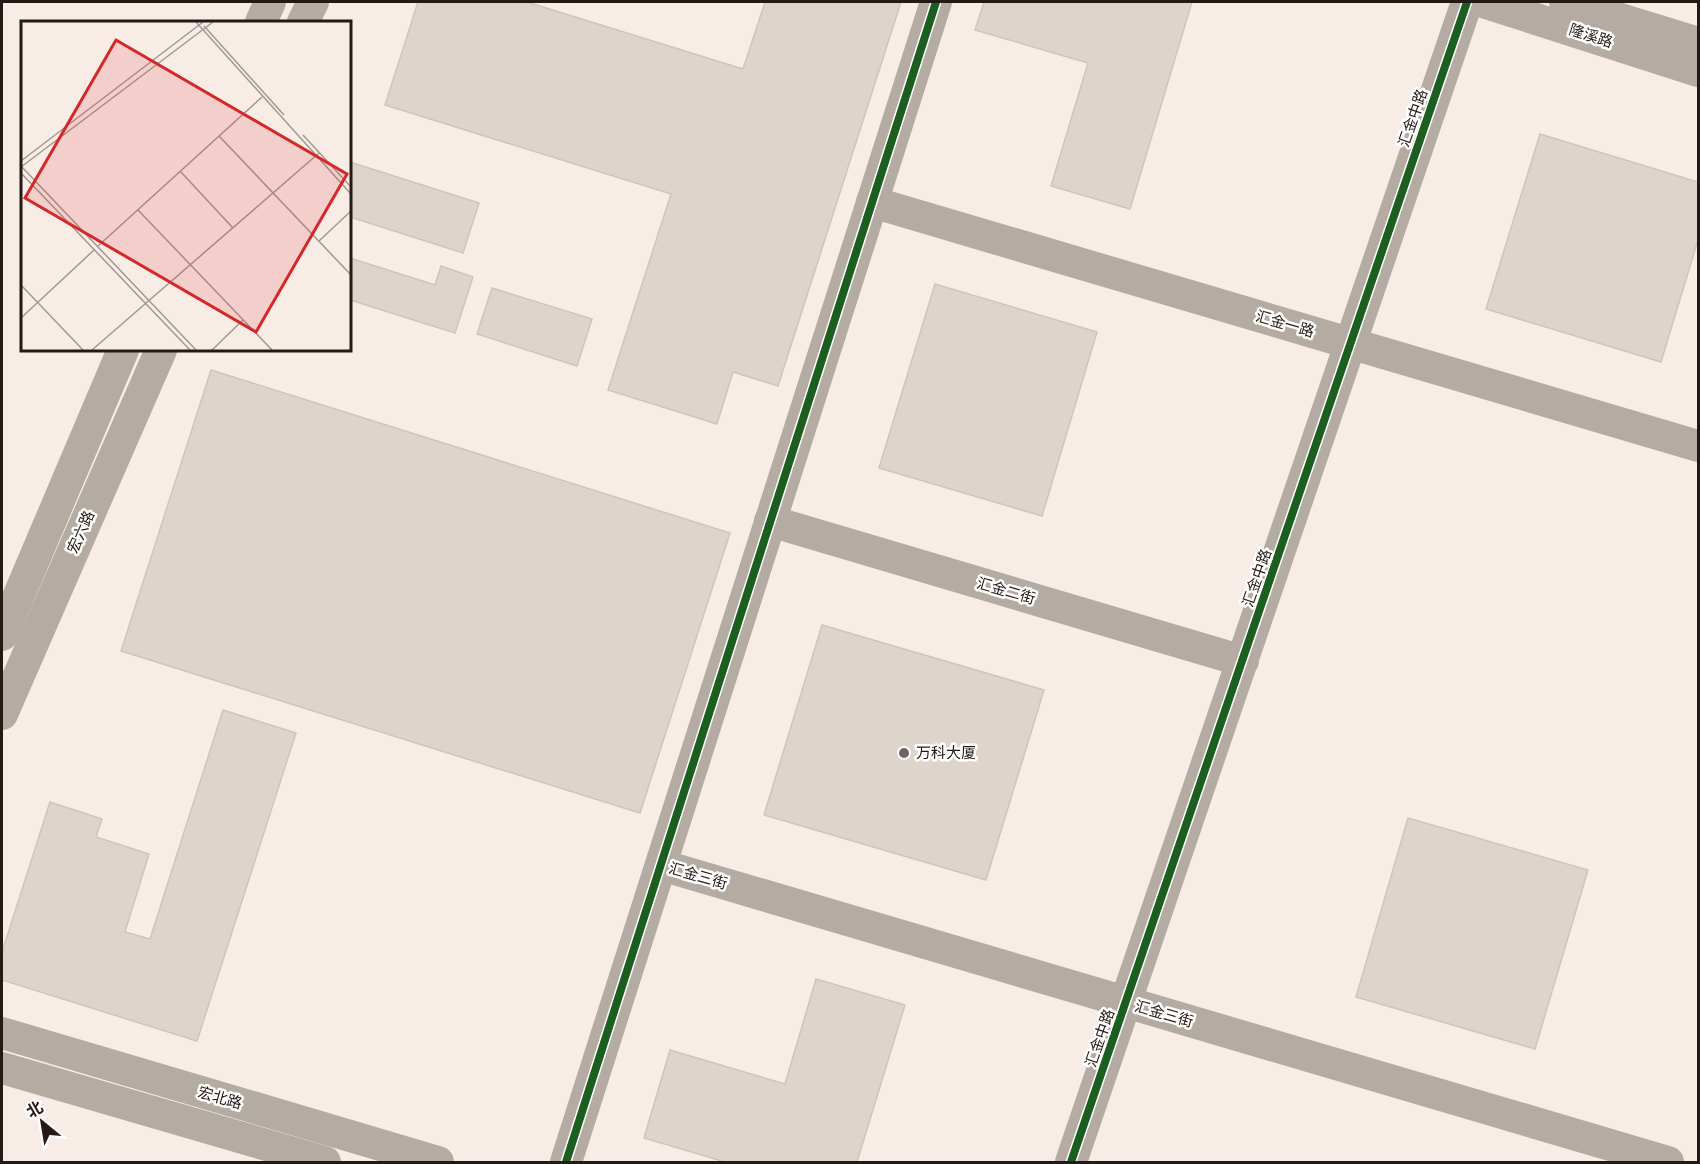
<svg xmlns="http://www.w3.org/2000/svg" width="1700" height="1164" viewBox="0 0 1700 1164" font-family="'Crimson Pro','Noto Sans SC',serif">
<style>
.building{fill:#ddd4cb;stroke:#cec6be;stroke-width:1.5}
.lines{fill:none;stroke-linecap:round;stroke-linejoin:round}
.minor{stroke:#b4aba2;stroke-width:32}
.cycleway-casing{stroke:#fff;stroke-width:11}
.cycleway{stroke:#1b5e20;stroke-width:8}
.poi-dot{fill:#6e635e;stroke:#fff;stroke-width:2}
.labels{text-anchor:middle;stroke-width:5;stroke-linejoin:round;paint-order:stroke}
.street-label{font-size:15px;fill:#241914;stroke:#fff}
.poi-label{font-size:15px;fill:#241914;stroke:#fff;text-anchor:start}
.inset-road{fill:none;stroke:#a39893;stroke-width:1.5}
.view{fill:#d62828;fill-opacity:0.15;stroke:#d62828;stroke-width:3}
.inset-edge{fill:none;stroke:#241914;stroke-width:3}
</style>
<rect width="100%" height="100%" fill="#f8ece7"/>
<g class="building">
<path d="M 418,2 L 527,2 L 743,69 L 765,2 L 901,2 L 778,386 L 733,372 L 717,424 L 608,390 L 671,194 L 385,105 Z"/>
<path d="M 984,2 L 1192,2 L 1130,209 L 1051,186 L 1088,63 L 975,30 Z"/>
<path d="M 1540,134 L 1698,182 L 1698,240 L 1661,362 L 1486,309 Z"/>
<path d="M 350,162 L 479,203 L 463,253 L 350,217 Z"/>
<path d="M 350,258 L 435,285 L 441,266 L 473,277 L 455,333 L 350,300 Z"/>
<path d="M 935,284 L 1097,332 L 1042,516 L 879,468 Z"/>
<path d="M 492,288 L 592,319 L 577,366 L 477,334 Z"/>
<path d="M 211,370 L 730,533 L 640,813 L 121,651 Z"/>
<path d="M 822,625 L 1044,690 L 986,880 L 764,815 Z"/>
<path d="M 223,710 L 296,733 L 197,1041 L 2,980 L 2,952 L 50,802 L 102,819 L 96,837 L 149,854 L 125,932 L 150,939 Z"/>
<path d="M 1408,818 L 1588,870 L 1535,1049 L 1356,997 Z"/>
<path d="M 816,979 L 905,1005 L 857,1162 L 725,1162 L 644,1138 L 670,1050 L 785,1084 Z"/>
</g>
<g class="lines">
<g class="minor">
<path d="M 1483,2 L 1698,71"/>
<path d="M 1565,2 L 1698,43"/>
<path d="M 261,22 L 270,2"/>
<path d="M 303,22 L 313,2"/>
<path d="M 872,202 L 1698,446"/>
<path d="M 770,521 L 1243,661"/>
<path d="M 2,635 L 123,350"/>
<path d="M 2,714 L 161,350"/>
<path d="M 661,865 L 1668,1162"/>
<path d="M 2,1033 L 438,1162"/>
<path d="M 2,1068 L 325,1162"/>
<path d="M 566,1162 L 936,2"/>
<path d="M 1071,1162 L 1467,2"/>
</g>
<g class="cycleway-casing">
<g id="cycleway">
<path d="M 566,1162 L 936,2"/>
<path d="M 1071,1162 L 1467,2"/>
</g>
</g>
<use href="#cycleway" class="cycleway"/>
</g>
<circle class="poi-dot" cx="904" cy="753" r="6"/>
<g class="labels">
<g class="street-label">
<text transform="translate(1591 36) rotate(18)" y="5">隆溪路</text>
<text transform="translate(1413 118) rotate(-71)" y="5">汇金中路</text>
<text transform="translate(1285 324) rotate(16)" y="5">汇金一路</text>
<text transform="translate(81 532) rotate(-66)" y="5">宏六路</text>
<text transform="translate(1257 578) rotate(-71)" y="5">汇金中路</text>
<text transform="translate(1006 591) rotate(16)" y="5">汇金二街</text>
<text transform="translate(698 876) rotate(16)" y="5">汇金三街</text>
<text transform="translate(1164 1014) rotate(16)" y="5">汇金三街</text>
<text transform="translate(1100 1038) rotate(-71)" y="5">汇金中路</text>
<text transform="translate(220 1098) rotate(16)" y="5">宏北路</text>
</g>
<g class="poi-label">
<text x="916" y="758">万科大厦</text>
</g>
</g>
<g transform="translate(21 21)">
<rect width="330" height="330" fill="#f8ece7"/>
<path class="inset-road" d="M 175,1 L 330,173M 183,5 L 263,94M 282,114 L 330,166M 198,115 L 330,254M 0,140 L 182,1M 0,145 L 175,329M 0,146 L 192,1M 159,150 L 212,207M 0,152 L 169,329M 117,189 L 251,329M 298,220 L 330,190M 77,225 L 241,76M 0,264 L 62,329M 0,297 L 73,229M 71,329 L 298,132M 191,329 L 222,299"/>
<path class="view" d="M 95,19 L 326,153 L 235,311 L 4,177 Z"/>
<rect width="330" height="330" class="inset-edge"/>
</g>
<rect width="1700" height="1164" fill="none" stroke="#241914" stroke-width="6"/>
<g transform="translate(42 1122) rotate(330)" stroke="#ffffff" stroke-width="4.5" paint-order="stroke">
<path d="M0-4.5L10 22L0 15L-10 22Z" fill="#241914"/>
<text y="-9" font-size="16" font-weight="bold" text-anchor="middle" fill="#241914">北</text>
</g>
</svg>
